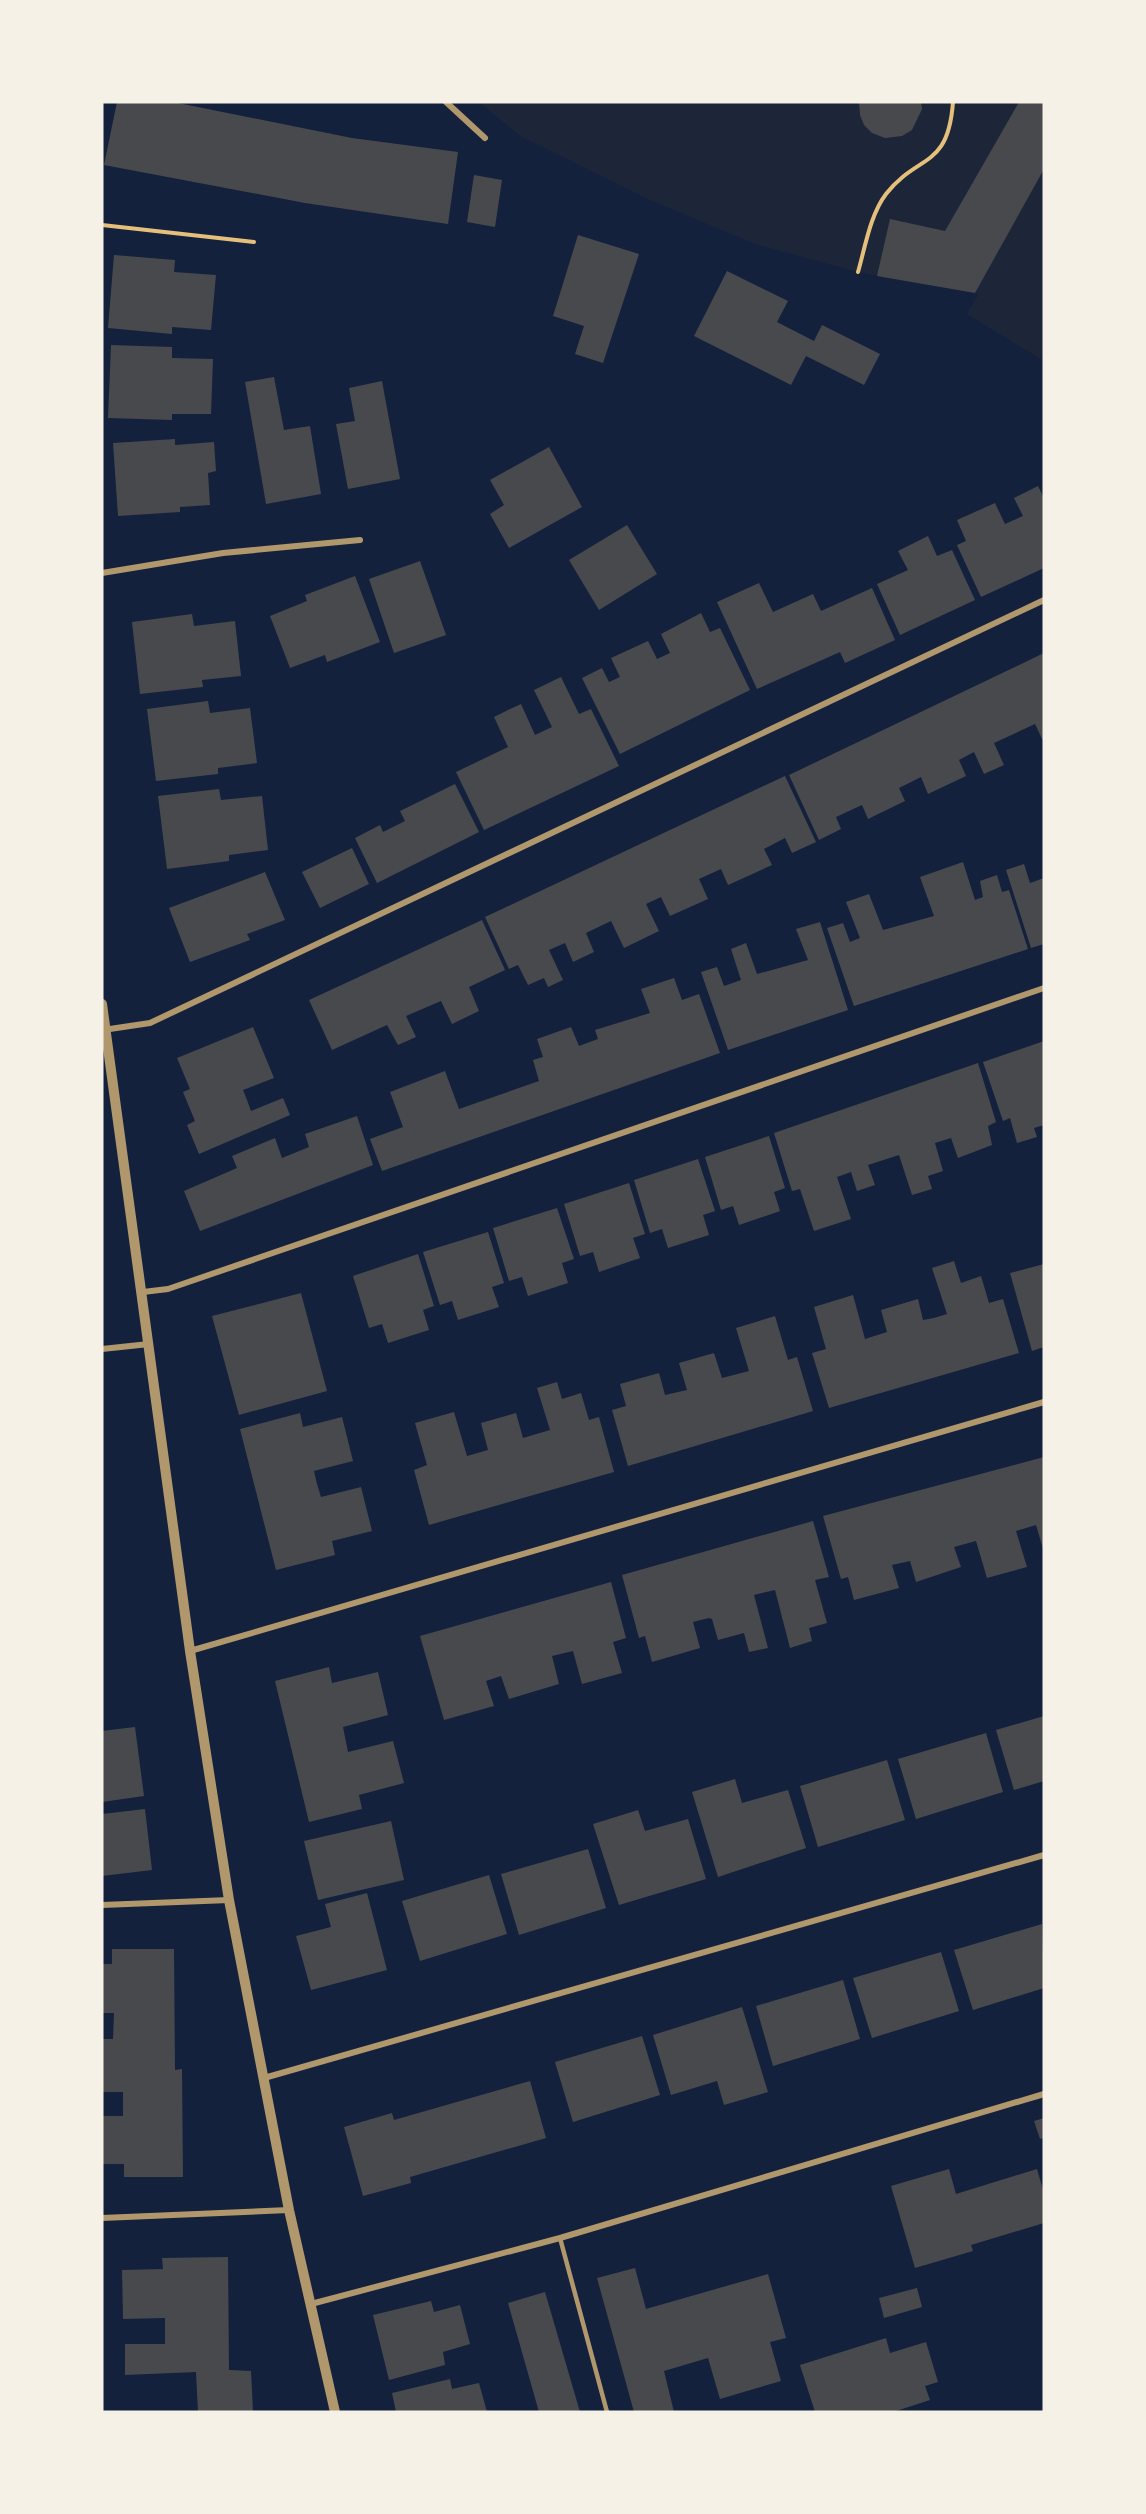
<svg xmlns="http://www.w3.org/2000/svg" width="1146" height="2514" viewBox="0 0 1146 2514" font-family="'Open Sans',sans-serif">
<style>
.green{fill:#1d2539}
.building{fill:#48494c}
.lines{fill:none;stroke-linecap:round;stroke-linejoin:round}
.path{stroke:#e5c07b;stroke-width:4}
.service{stroke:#b1986c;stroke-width:4.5}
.minor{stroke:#b1986c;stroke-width:6}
.tertiary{stroke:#b1986c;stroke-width:10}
</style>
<rect width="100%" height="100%" fill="#14213d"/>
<path class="green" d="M 479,102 L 1044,102 L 1044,361 L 967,314 L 978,295 L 975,293 L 858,272 L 755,244 L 648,199 L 520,136 Z"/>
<g class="building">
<path d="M 117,102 L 173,102 L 352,138 L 458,152 L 448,224 L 305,203 L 104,165 Z"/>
<path d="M 859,102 L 921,102 L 922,109 L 912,130 L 902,136 L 885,138 L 872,133 L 864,125 L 860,115 Z"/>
<path d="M 1019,102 L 1044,102 L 1044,169 L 975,293 L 877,276 L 890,219 L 945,231 Z"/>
<path d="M 474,175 L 502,180 L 495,227 L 467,222 Z"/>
<path d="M 578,235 L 639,254 L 603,363 L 575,354 L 584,326 L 553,316 Z"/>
<path d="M 114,255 L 175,260 L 174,272 L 216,275 L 211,330 L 172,327 L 172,334 L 108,328 Z"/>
<path d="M 727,271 L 788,301 L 777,322 L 814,341 L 822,325 L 880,354 L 864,385 L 806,356 L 791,385 L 694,336 Z"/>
<path d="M 111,345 L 172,347 L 172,358 L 213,359 L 211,414 L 172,414 L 172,420 L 108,418 Z"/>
<path d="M 274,377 L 284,430 L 310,426 L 321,494 L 266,504 L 245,382 Z"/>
<path d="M 382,381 L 400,479 L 348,489 L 336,424 L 355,421 L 349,388 Z"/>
<path d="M 175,439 L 175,445 L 214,442 L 216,471 L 208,473 L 210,505 L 180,507 L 180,512 L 118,516 L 113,443 Z"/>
<path d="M 549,447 L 582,507 L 509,548 L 490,514 L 504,505 L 490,480 Z"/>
<path d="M 1038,486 L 1044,498 L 1044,568 L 981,597 L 957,545 L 966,541 L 957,520 L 995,503 L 1005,524 L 1023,516 L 1014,498 Z"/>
<path d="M 627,525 L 657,574 L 599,610 L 569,560 Z"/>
<path d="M 928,536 L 937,556 L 952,550 L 975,600 L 900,635 L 877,584 L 908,570 L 898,551 Z"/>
<path d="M 420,561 L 446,635 L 394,653 L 369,579 Z"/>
<path d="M 355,576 L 380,642 L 327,662 L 325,655 L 290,668 L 270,616 L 307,601 L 305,595 Z"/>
<path d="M 759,583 L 773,612 L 813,594 L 821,611 L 872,588 L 895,640 L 845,663 L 840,652 L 757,689 L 717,602 Z"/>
<path d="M 701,613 L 710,632 L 720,628 L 750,690 L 620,754 L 582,678 L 602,668 L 609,682 L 620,677 L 611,658 L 648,641 L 657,659 L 670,653 L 661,634 Z"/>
<path d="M 192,614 L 194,626 L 235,621 L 241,676 L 202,680 L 203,687 L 140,694 L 132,622 Z"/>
<path d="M 1044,653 L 1044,743 L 1035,724 L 994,743 L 1004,765 L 984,774 L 974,752 L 959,760 L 966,776 L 928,794 L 921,777 L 899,788 L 905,801 L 868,819 L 862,805 L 836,817 L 841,829 L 819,840 L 789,775 Z"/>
<path d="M 561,677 L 579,714 L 591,709 L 619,766 L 484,830 L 456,772 L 508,747 L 494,717 L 508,710 L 521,704 L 535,735 L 552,727 L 534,690 Z"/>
<path d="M 208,701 L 210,713 L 250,708 L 257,763 L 218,768 L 218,774 L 156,781 L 147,709 Z"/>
<path d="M 785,776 L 816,842 L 792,853 L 785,838 L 764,849 L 772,865 L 728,885 L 721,869 L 699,879 L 708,899 L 670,916 L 661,897 L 646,904 L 659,931 L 624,948 L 611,921 L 586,933 L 594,952 L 573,962 L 565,943 L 549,950 L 563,980 L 548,987 L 544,978 L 528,985 L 518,965 L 509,969 L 485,917 Z"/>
<path d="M 455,784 L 479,832 L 377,883 L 355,838 L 380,825 L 383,832 L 405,821 L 400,811 Z"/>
<path d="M 219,789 L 221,800 L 262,796 L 268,850 L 229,855 L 229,861 L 167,869 L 158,796 Z"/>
<path d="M 352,848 L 369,884 L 320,908 L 302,872 Z"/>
<path d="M 963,862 L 975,900 L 983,897 L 980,881 L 997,875 L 1002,892 L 1009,890 L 1028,949 L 854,1006 L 827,928 L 843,923 L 850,942 L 860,938 L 846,902 L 869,894 L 883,930 L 934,916 L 920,877 Z"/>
<path d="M 1024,864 L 1030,883 L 1044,878 L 1044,944 L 1031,948 L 1006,870 Z"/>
<path d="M 265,872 L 285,920 L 247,934 L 250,940 L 190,962 L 169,908 Z"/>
<path d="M 482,920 L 505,970 L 469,987 L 479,1011 L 452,1024 L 441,1001 L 406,1016 L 416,1037 L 398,1045 L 387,1025 L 332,1050 L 309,1000 Z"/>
<path d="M 820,922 L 848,1010 L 728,1050 L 701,972 L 717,967 L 724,986 L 741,980 L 731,949 L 746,943 L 757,974 L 808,960 L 796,929 Z"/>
<path d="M 674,978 L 682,1000 L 699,994 L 720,1053 L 382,1171 L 370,1139 L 403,1127 L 390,1092 L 445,1071 L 459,1109 L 539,1081 L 533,1060 L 543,1057 L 537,1039 L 571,1027 L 579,1046 L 598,1039 L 595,1030 L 650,1013 L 641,989 Z"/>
<path d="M 253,1027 L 274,1078 L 243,1090 L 247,1100 L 251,1111 L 283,1098 L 290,1115 L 199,1154 L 187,1125 L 195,1121 L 183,1092 L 190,1089 L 177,1058 Z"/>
<path d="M 1044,1041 L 1044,1125 L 1034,1128 L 1037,1137 L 1017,1143 L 1010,1118 L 1003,1121 L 983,1062 Z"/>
<path d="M 978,1063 L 996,1122 L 988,1126 L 992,1145 L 958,1158 L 951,1138 L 935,1143 L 943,1171 L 928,1176 L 932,1189 L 912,1195 L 899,1155 L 868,1165 L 875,1185 L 857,1191 L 851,1172 L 837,1177 L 851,1219 L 814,1231 L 800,1189 L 792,1191 L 774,1133 Z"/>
<path d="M 357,1116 L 373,1165 L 200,1231 L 184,1191 L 237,1168 L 232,1156 L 275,1138 L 282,1158 L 309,1147 L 305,1134 Z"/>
<path d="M 769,1136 L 785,1188 L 774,1192 L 780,1211 L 739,1225 L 733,1206 L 721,1210 L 705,1157 Z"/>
<path d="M 698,1159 L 715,1211 L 703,1215 L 709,1235 L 668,1248 L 662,1229 L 650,1233 L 634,1180 Z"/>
<path d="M 629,1183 L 645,1234 L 633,1238 L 640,1258 L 599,1272 L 593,1252 L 580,1256 L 564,1204 Z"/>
<path d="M 557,1208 L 574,1259 L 562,1263 L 568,1283 L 528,1296 L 522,1277 L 509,1281 L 493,1228 Z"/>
<path d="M 488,1232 L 504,1283 L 492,1287 L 499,1307 L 458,1320 L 452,1301 L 440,1305 L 423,1252 Z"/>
<path d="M 418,1254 L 434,1306 L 423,1310 L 429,1330 L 388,1343 L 382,1324 L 369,1328 L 353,1276 Z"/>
<path d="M 954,1261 L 961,1283 L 981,1276 L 989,1303 L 1003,1299 L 1019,1353 L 829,1408 L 812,1353 L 826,1349 L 814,1307 L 853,1295 L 865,1339 L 887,1332 L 881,1310 L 918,1299 L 923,1320 L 934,1318 L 947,1314 L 932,1268 Z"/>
<path d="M 1044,1264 L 1044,1347 L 1032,1351 L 1010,1273 Z"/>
<path d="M 301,1293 L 327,1391 L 239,1415 L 212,1316 Z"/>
<path d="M 775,1316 L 788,1360 L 797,1357 L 813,1411 L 628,1466 L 612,1410 L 626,1406 L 620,1384 L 659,1373 L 665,1395 L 687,1390 L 679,1363 L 714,1353 L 722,1378 L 749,1371 L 736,1328 Z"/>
<path d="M 557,1382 L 562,1399 L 581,1393 L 589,1420 L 599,1417 L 614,1472 L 429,1525 L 414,1470 L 427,1465 L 415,1423 L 454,1412 L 467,1456 L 488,1450 L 481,1423 L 516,1413 L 523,1438 L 550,1430 L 537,1388 Z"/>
<path d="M 300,1413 L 303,1427 L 342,1417 L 353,1461 L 314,1471 L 317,1484 L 321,1497 L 361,1487 L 372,1531 L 332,1541 L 335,1555 L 276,1570 L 240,1429 Z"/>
<path d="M 1044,1457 L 1044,1552 L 1036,1525 L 1016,1531 L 1027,1567 L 987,1578 L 976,1541 L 954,1547 L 961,1567 L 916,1582 L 910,1561 L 892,1565 L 899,1588 L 854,1600 L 848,1577 L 841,1579 L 823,1516 Z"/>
<path d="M 813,1521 L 829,1577 L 815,1580 L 827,1623 L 809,1628 L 812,1641 L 790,1648 L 775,1590 L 754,1595 L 768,1648 L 749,1652 L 744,1633 L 718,1640 L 712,1619 L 709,1618 L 693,1622 L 700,1648 L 652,1662 L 645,1636 L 639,1638 L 622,1575 Z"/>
<path d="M 611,1582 L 626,1638 L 613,1642 L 622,1673 L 582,1684 L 573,1651 L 552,1656 L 559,1684 L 509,1699 L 501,1676 L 486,1681 L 494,1706 L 444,1720 L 420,1636 Z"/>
<path d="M 329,1667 L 332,1683 L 378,1672 L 388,1715 L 343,1727 L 348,1752 L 393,1741 L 404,1783 L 359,1795 L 362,1809 L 309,1822 L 275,1681 Z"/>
<path d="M 1044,1716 L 1044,1781 L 1014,1790 L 996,1730 Z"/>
<path d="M 135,1727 L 144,1796 L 102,1802 L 102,1731 Z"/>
<path d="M 986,1733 L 1003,1792 L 916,1819 L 898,1759 Z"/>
<path d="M 887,1760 L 905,1820 L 818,1847 L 800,1786 Z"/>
<path d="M 735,1779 L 742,1803 L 788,1790 L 806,1848 L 718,1877 L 692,1792 Z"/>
<path d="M 145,1809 L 152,1870 L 102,1876 L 102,1814 Z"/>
<path d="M 638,1810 L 645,1831 L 688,1819 L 706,1879 L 619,1905 L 593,1824 Z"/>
<path d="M 391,1821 L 404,1880 L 318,1900 L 304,1841 Z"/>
<path d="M 588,1849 L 606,1908 L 519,1935 L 501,1874 Z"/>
<path d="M 489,1875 L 507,1934 L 420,1961 L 402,1901 Z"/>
<path d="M 367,1893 L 387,1970 L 311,1990 L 296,1936 L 331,1927 L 325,1904 Z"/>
<path d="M 1042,1924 L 1044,1988 L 973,2010 L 954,1950 Z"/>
<path d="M 112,1949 L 174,1949 L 175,2070 L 182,2069 L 183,2177 L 124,2177 L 124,2164 L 102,2164 L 102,2116 L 123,2116 L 123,2092 L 102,2092 L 102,2039 L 113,2039 L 114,2013 L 102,2013 L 102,1964 L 112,1964 Z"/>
<path d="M 941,1952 L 959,2011 L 872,2038 L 853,1978 Z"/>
<path d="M 843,1980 L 860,2039 L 773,2066 L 756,2006 Z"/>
<path d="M 742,2007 L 768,2092 L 724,2105 L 717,2081 L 671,2095 L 653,2035 Z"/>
<path d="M 642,2036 L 660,2095 L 573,2122 L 555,2062 Z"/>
<path d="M 530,2081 L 546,2138 L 410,2177 L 411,2183 L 363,2196 L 344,2127 L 392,2113 L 394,2120 Z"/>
<path d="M 1044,2118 L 1044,2138 L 1040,2139 L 1034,2121 Z"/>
<path d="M 949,2169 L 956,2194 L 1037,2169 L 1044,2193 L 1044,2223 L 971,2245 L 973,2251 L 915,2268 L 891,2186 Z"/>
<path d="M 228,2257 L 229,2370 L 251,2371 L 253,2412 L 198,2412 L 196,2372 L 125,2375 L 125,2344 L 165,2344 L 165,2318 L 123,2319 L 122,2270 L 163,2269 L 162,2258 Z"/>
<path d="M 635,2268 L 646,2309 L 768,2274 L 786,2338 L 770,2342 L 781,2381 L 720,2399 L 708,2358 L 664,2371 L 674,2412 L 634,2412 L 597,2278 Z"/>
<path d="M 917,2288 L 922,2307 L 884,2318 L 879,2298 Z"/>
<path d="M 545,2292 L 580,2412 L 539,2412 L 508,2303 Z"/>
<path d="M 431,2301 L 434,2312 L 460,2305 L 470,2344 L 443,2352 L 445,2365 L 389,2380 L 373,2315 Z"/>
<path d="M 886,2338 L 890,2353 L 926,2342 L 938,2382 L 925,2386 L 930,2400 L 893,2412 L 815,2412 L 800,2365 Z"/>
<path d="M 450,2379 L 452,2389 L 479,2383 L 487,2412 L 396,2412 L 392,2393 Z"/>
</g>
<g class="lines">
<g class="path">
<path d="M 102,225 L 254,242"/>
<path d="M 858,272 C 865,248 870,215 886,194 C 918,153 948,170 953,102"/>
</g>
<path class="service" d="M 560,2238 L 607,2412"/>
<g class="minor">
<path d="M 446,102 L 485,138"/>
<path d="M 102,573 L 223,553 L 360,540"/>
<path d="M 103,1030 L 150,1023 L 1044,600"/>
<path d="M 143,1292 L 168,1289 L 1044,988"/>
<path d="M 102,1349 L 149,1344"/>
<path d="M 190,1651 L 1044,1402"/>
<path d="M 102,1905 L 229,1900"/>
<path d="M 264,2078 L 1044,1855"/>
<path d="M 102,2218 L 289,2210"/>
<path d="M 311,2304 L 560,2238 L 1044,2094"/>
</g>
<path class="tertiary" d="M 102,1004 L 190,1651 L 229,1900 L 289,2210 L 335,2412"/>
</g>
<rect width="1146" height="2514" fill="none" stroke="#f6f1e7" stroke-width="207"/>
</svg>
